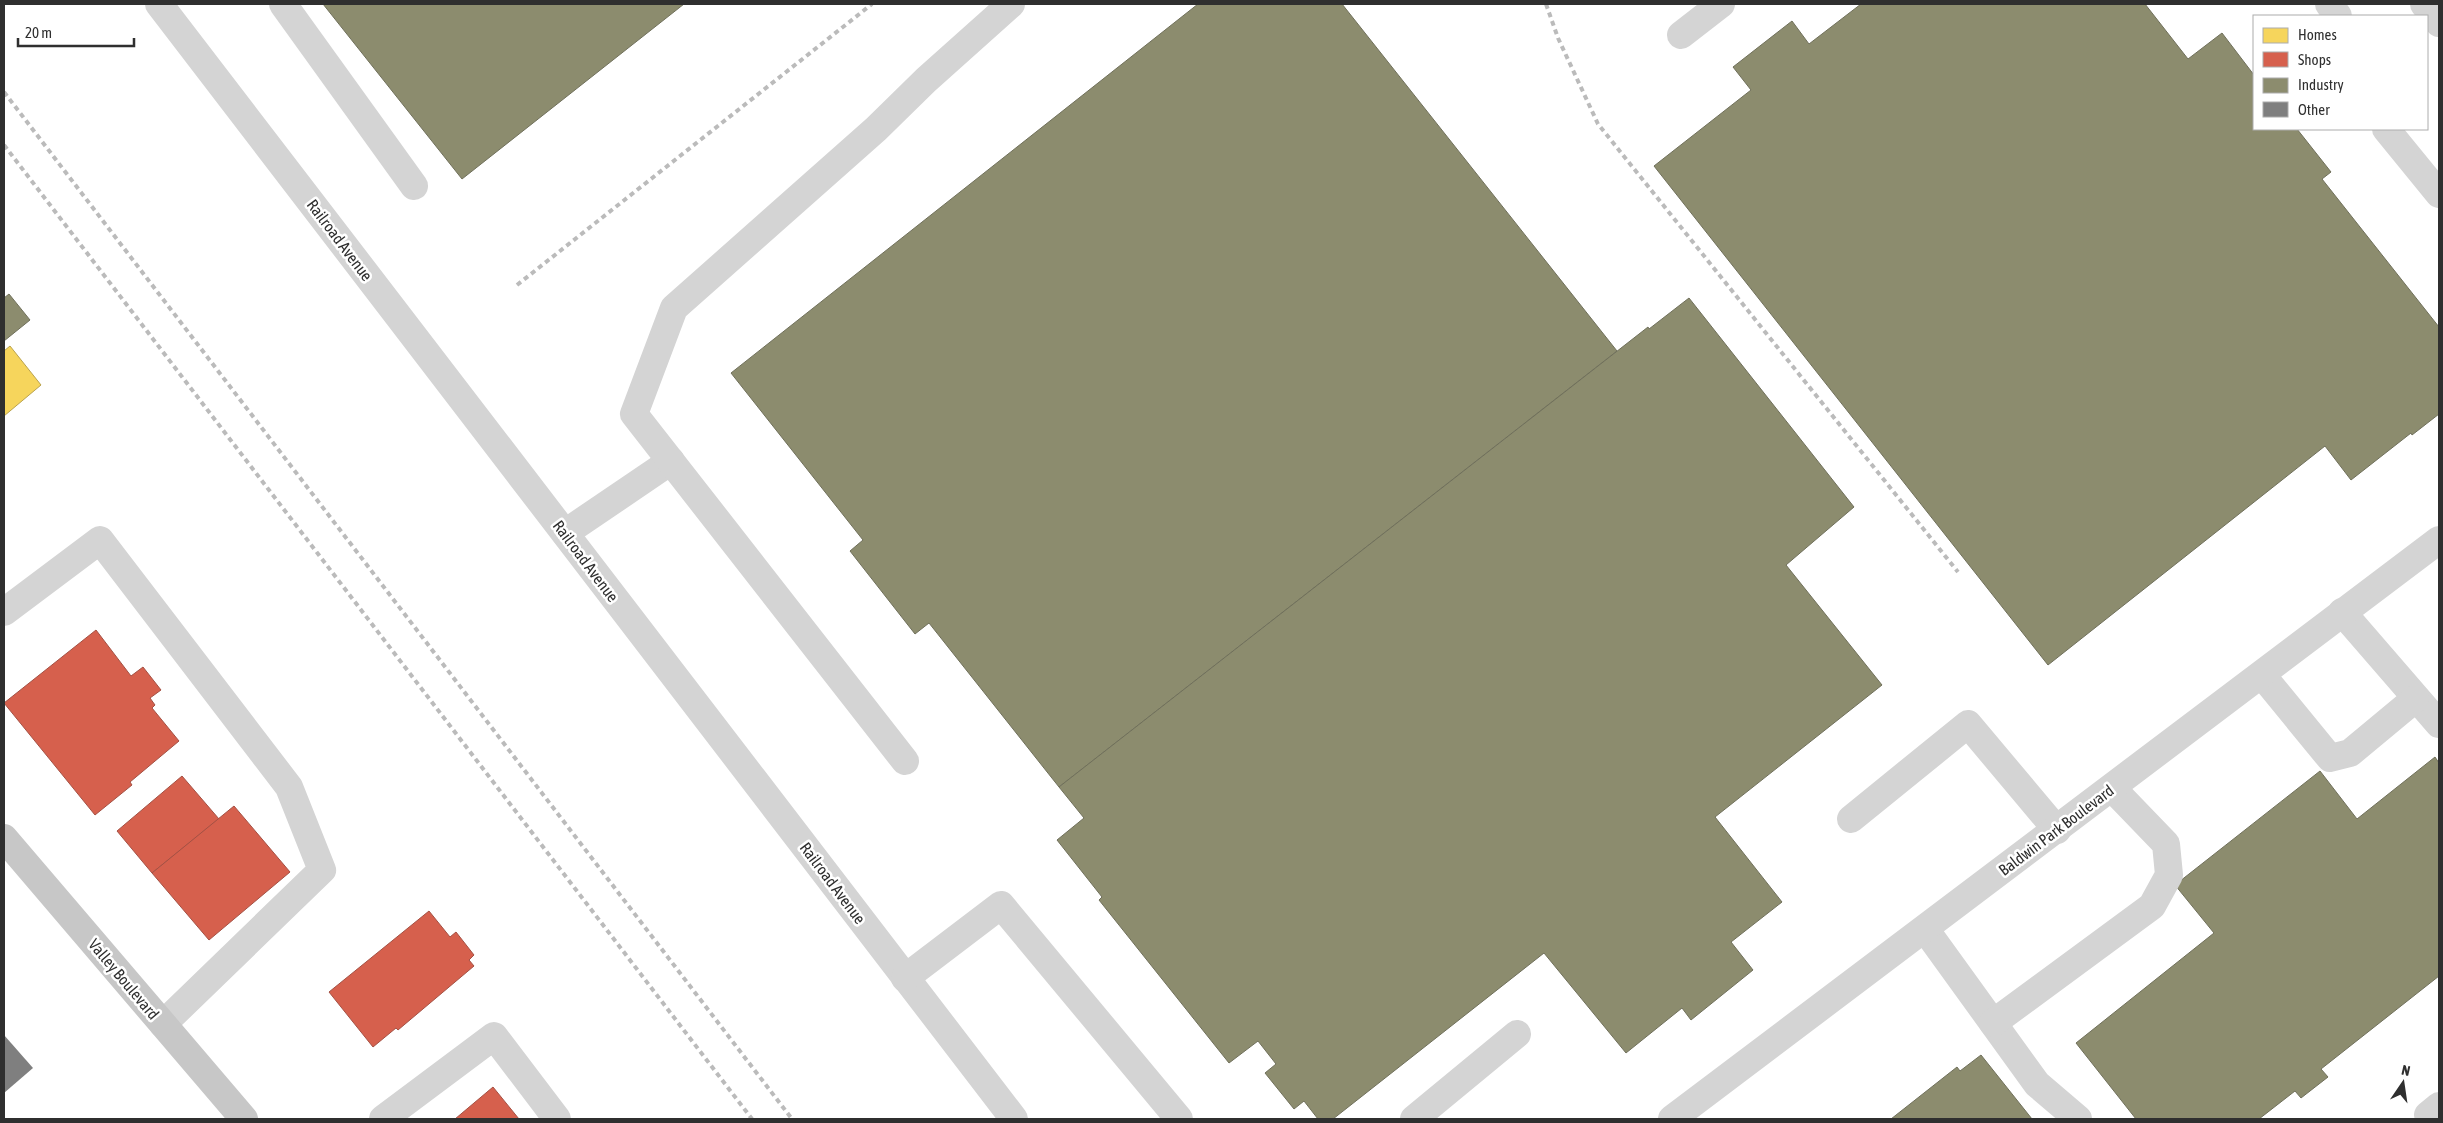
<svg xmlns="http://www.w3.org/2000/svg" width="2443" height="1123" viewBox="0 0 2443 1123" font-family="'Asap Condensed',sans-serif">
<style>
.homes{fill:#f6d55c;stroke:#baa34e}
.shops{fill:#d6604d;stroke:#a45144}
.industry{fill:#8c8c6e;stroke:#70705b}
.building{fill:#7f7f7f}
.lines{fill:none;stroke-linecap:round;stroke-linejoin:round}
.minor{stroke:#d4d4d4;stroke-width:28}
.major{stroke:#c7c7c7;stroke-width:28}
.rail{stroke:#bbb;stroke-width:4;stroke-dasharray:5 4;stroke-linecap:butt}
.labels{text-anchor:middle;stroke-width:5;stroke-linejoin:round;paint-order:stroke}
.street-label{font-size:16px;fill:#2f2f2f;stroke:#fff}
</style>
<rect width="100%" height="100%" fill="#fff"/>
<path class="homes" d="M 10,346 L 41,385 L 4,416 L 4,351 Z"/>
<g class="shops">
<path d="M 96,630 L 131,676 L 143,667 L 161,690 L 150,698 L 155,705 L 152,708 L 179,741 L 130,782 L 132,785 L 95,815 L 4,703 Z"/>
<path d="M 182,776 L 219,819 L 152,873 L 117,831 Z"/>
<path d="M 234,806 L 290,872 L 209,940 L 152,873 Z"/>
<path d="M 429,911 L 450,937 L 456,932 L 474,955 L 469,960 L 474,966 L 398,1030 L 396,1028 L 373,1047 L 329,992 Z"/>
<path d="M 493,1087 L 519,1119 L 455,1119 Z"/>
</g>
<g class="industry">
<path d="M 323,4 L 684,4 L 462,179 Z"/>
<path d="M 1198,4 L 1342,4 L 1617,351 L 1059,787 L 929,623 L 915,634 L 850,551 L 863,540 L 731,373 Z"/>
<path d="M 1861,4 L 2145,4 L 2188,59 L 2222,33 L 2254,75 L 2254,129 L 2297,129 L 2331,172 L 2322,179 L 2439,327 L 2439,414 L 2412,435 L 2411,433 L 2351,480 L 2325,446 L 2048,665 L 1654,166 L 1751,90 L 1733,67 L 1792,21 L 1809,44 Z"/>
<path d="M 9,294 L 30,320 L 4,341 L 4,298 Z"/>
<path d="M 1689,298 L 1854,507 L 1786,565 L 1882,685 L 1715,817 L 1782,902 L 1731,942 L 1753,970 L 1691,1020 L 1682,1008 L 1626,1053 L 1544,953 L 1333,1119 L 1318,1119 L 1304,1101 L 1294,1109 L 1265,1073 L 1276,1064 L 1258,1041 L 1229,1063 L 1099,900 L 1102,897 L 1057,840 L 1084,818 L 1059,787 L 1648,327 L 1649,329 Z"/>
<path d="M 2435,757 L 2439,763 L 2439,976 L 2321,1069 L 2328,1077 L 2301,1098 L 2295,1091 L 2259,1119 L 2136,1119 L 2076,1043 L 2214,933 L 2175,885 L 2320,771 L 2357,819 Z"/>
<path d="M 1981,1055 L 2032,1119 L 1891,1119 L 1957,1067 L 1960,1071 Z"/>
</g>
<path class="building" d="M 4,1035 L 33,1068 L 4,1093 Z"/>
<g class="lines">
<g class="minor">
<path d="M 159,4 L 1014,1119"/>
<path d="M 283,4 L 414,186"/>
<path d="M 2329,4 L 2338,16"/>
<path d="M 2424,4 L 2439,23"/>
<path d="M 1681,35 L 1721,4"/>
<path d="M 2386,129 L 2439,194"/>
<path d="M 565,533 L 671,461"/>
<path d="M 4,612 L 100,540 L 289,787 L 322,870 L 163,1024"/>
<path d="M 2342,612 L 2439,724"/>
<path d="M 2262,675 L 2330,758 L 2350,753 L 2415,699"/>
<path d="M 905,761 L 634,414 L 674,308 L 876,129 L 926,80 L 1011,4"/>
<path d="M 1851,819 L 1968,724 L 2057,830"/>
<path d="M 1925,929 L 2037,1084 L 2078,1119"/>
<path d="M 905,978 L 1001,905 L 1179,1119"/>
<path d="M 1993,1023 L 2152,906 L 2169,875 L 2166,844 L 2112,788"/>
<path d="M 2428,1115 L 2439,1106"/>
<path d="M 383,1119 L 494,1036 L 557,1119"/>
<path d="M 1414,1119 L 1517,1034"/>
<path d="M 1672,1119 L 2439,540"/>
</g>
<path class="major" d="M 4,838 L 244,1119"/>
<g class="rail">
<path d="M 1546,4 L 1558,38 L 1598,124 L 1958,572"/>
<path d="M 4,92 L 792,1119"/>
<path d="M 4,145 L 752,1119"/>
<path d="M 517,285 L 872,4"/>
</g>
</g>
<g class="labels">
<g class="street-label">
<text transform="translate(340 240) rotate(53)" y="6">Railroad Avenue</text>
<text transform="translate(586 561) rotate(53)" y="6">Railroad Avenue</text>
<text transform="translate(2056 830) rotate(-37)" y="6">Baldwin Park Boulevard</text>
<text transform="translate(833 883) rotate(53)" y="6">Railroad Avenue</text>
<text transform="translate(124 979) rotate(50)" y="6">Valley Boulevard</text>
</g>
</g>
<rect width="2443" height="1123" fill="none" stroke="#2f2f2f" stroke-width="10"/>
<rect x="2253" y="15" width="175" height="115" fill="#ffffff" stroke="#acacac"/>
<rect x="2263" y="28" width="25" height="15" fill="#f6d55c" stroke="#acacac"/>
<text x="2298" y="40" font-size="15" fill="#2f2f2f">Homes</text>
<rect x="2263" y="52" width="25" height="15" fill="#d6604d" stroke="#acacac"/>
<text x="2298" y="65" font-size="15" fill="#2f2f2f">Shops</text>
<rect x="2263" y="78" width="25" height="15" fill="#8c8c6e" stroke="#acacac"/>
<text x="2298" y="90" font-size="15" fill="#2f2f2f">Industry</text>
<rect x="2263" y="102" width="25" height="15" fill="#7f7f7f" stroke="#acacac"/>
<text x="2298" y="115" font-size="15" fill="#2f2f2f">Other</text>
<g transform="translate(2403 1083) rotate(13)" stroke="#ffffff" stroke-width="4" paint-order="stroke">
<path d="M0-4L9 19L0 12L-9 19Z" fill="#2f2f2f"/>
<text y="-8" font-size="14" font-weight="bold" text-anchor="middle" fill="#2f2f2f">N</text>
</g>
<path d="M18 38v8h116v-8" fill="none" stroke="#2f2f2f" stroke-width="2.5"/>
<text x="25" y="38" font-size="15" fill="#2f2f2f" stroke="#ffffff" stroke-width="4" paint-order="stroke">20 m</text>
</svg>
